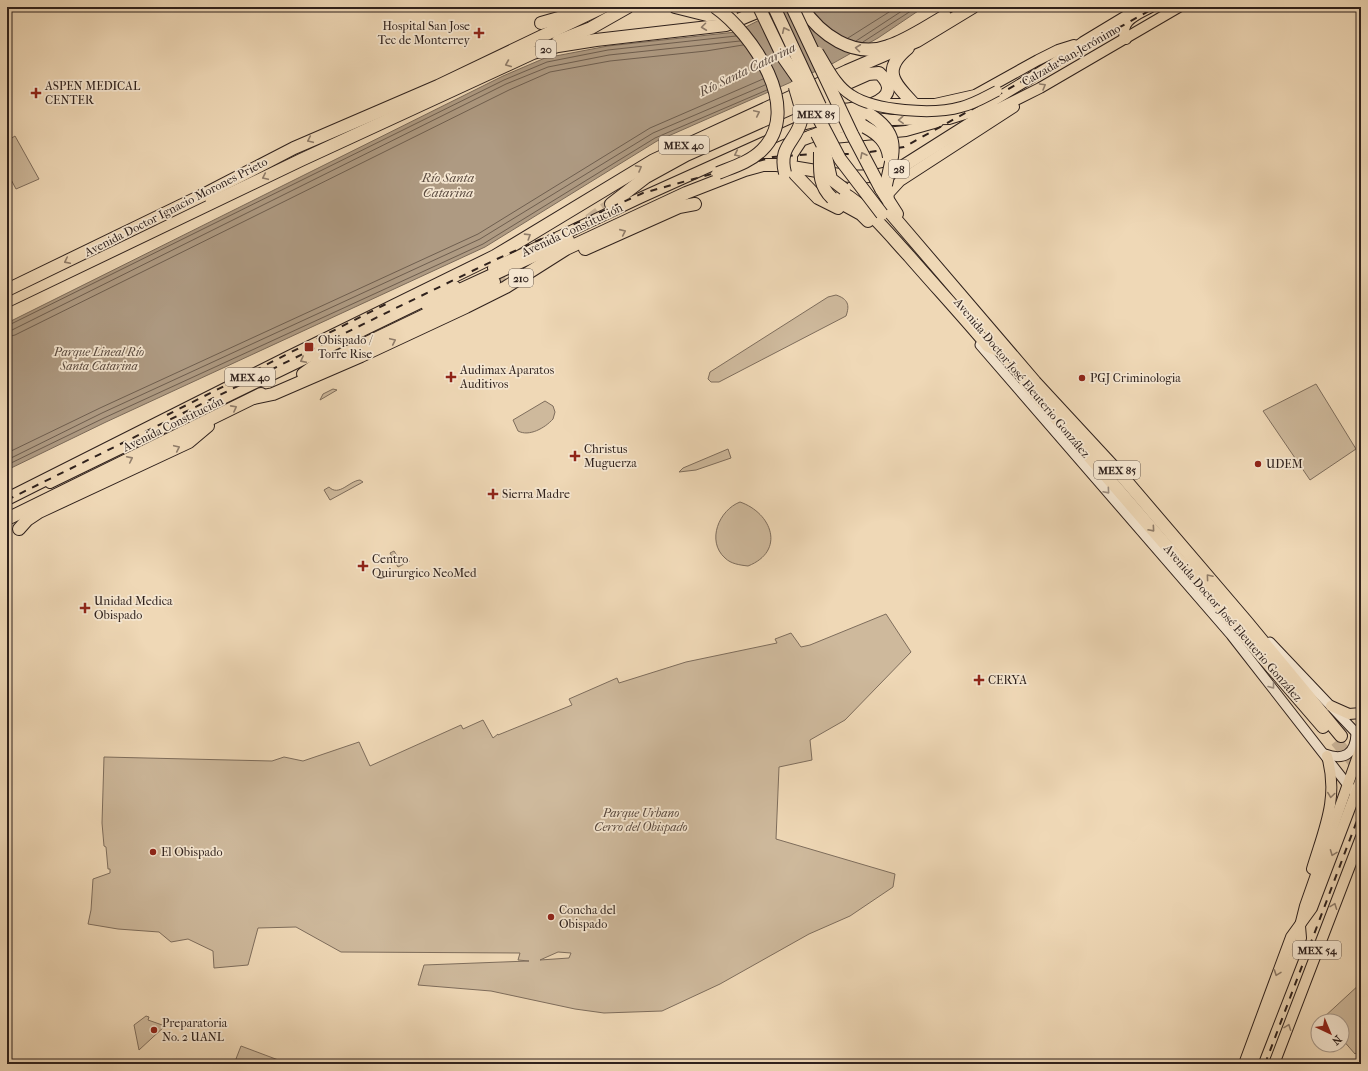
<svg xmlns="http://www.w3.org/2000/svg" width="1368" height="1071" viewBox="0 0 1368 1071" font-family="'IM FELL French Canon',serif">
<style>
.green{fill:#ceb99c;stroke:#7e6d5c;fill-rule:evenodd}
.water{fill:#ae9a82;stroke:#7b6a59}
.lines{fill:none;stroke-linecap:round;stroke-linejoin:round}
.shore{stroke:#6e5e4f;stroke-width:1}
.highway-tunnel{stroke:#c9b397;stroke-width:12;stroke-dasharray:12 6;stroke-linecap:butt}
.secondary-casing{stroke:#2f211c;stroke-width:11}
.primary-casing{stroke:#2f211c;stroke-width:12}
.highway-casing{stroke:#2f211c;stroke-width:14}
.secondary{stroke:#f5e6d0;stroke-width:9}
.primary{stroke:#efd8b6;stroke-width:10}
.highway{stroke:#efd8b6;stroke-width:12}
.rail{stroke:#2f211c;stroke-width:2;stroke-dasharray:7 7;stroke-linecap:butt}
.primary-bridge-casing{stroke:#2f211c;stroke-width:12;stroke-linecap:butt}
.highway-bridge-casing{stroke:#2f211c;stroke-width:14;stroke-linecap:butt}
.primary-bridge{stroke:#efd8b6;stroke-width:10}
.highway-bridge{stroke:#efd8b6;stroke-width:12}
.oneway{stroke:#8f7c69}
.oneway2{stroke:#9c8d7f}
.poi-dot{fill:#8f2418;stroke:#f5e6d0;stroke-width:1.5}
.labels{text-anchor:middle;stroke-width:3.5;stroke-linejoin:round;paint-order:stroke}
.shield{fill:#f5e6d0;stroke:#6a5c52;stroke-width:1}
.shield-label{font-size:11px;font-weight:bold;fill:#2f211c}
.poi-label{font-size:12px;fill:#2f211c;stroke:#f5e6d0;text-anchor:start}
.street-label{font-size:12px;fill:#2f211c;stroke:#f5e6d0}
.park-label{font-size:12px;font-style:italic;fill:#57473c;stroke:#f5e6d0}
.water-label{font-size:13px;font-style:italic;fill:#5b4b40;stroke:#f5e6d0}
</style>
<rect width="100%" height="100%" fill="#efd8b6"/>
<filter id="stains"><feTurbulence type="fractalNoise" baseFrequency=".005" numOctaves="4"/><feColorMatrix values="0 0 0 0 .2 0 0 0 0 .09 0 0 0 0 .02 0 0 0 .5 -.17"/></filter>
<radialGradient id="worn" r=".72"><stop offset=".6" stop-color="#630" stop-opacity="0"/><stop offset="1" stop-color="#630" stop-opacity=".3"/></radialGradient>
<g class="green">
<path d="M 15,136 L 39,179 L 16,189 L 7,172 L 7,141 Z"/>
<path d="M 836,295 C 848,299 850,305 846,316 L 719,382 L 711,382 L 708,379 L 710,372 L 828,297 Z"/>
<path d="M 1316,384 L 1356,449 L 1310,480 L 1263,411 Z"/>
<path d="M 333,389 L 337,390 L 320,400 L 323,394 Z"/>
<path d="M 545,401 L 553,406 L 555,412 L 553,419 C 545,428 529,437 518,431 L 513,420 Z"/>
<path d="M 728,449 L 731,458 L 696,470 L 679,472 L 683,468 Z"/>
<path d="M 360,480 L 363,482 L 330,500 L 324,490 L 329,487 C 339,497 349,481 360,480 Z"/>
<path d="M 740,502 C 772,513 786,551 748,566 C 740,565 731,564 725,558 C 706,541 719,510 740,502 Z"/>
<path d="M 394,551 L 401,562 L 410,561 L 398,567 L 390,553 Z"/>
<path d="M 886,614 L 911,652 L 845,720 L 810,740 L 812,760 L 779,767 L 776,839 L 895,874 L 893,887 L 850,916 L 809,934 L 720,984 L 662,1011 L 604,1013 L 575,1009 L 491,991 L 418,985 L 424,965 L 529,961 L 518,960 L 520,953 L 341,952 L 296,927 L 258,928 L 248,965 L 214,968 L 213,951 L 188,939 L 171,942 L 159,932 L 118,929 L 88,924 L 91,910 L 93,879 L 110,873 L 110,869 L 108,869 L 106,847 L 104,846 L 102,823 L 104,757 L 272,761 L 284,757 L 303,761 L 359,742 L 370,766 L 461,725 L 463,729 L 483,720 L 493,738 L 498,734 L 498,735 L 572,705 L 569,699 L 617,678 L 619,683 L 686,662 L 777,643 L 775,639 L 791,633 L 801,647 L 810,645 ZM 558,952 L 571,953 L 569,958 L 540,960 Z"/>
<path d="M 1361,983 L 1361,1049 L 1355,1054 L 1342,1039 L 1342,1021 L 1326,1021 L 1323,1018 Z"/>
<path d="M 146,1016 L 149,1017 L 148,1020 L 165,1026 L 139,1050 L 134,1025 Z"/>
<path d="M 241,1046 L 289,1064 L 234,1064 Z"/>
</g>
<path class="water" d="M 785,7 L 924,7 L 878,38 L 830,65 L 657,141 L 485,247 L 106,422 L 7,470 L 7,323 L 503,76 L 545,58 L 608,46 L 736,32 Z"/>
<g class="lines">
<g class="shore">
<path d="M 848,38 L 897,7"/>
<path d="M 856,41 L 908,7"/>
<path d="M 863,42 L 917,7"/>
<path d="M 7,326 L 504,80 L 547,62 L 608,50 L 736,36"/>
<path d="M 7,331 L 12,330 L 506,84 L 548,67 L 609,55 L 740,41"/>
<path d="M 7,337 L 15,335 L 509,90 L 550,72 L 610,61 L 706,51 L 743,45"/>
<path d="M 7,453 L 100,408 L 478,234 L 650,128 L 763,79"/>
<path d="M 7,460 L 102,413 L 480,239 L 653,133 L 765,85"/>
<path d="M 7,465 L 104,418 L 483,244 L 655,138 L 767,90"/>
</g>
<g class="highway-tunnel">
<path d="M 589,220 L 611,204"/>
<path d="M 494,282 L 521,266"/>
<path d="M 1336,741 L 1361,771"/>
</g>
<g class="secondary-casing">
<g id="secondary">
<path d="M 980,345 L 1231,635 L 1347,784 L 1361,799"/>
<path d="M 1270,642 L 1361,738"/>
<path d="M 1325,754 C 1344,761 1355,754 1356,734"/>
</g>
</g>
<g class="primary-casing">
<g id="primary">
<path d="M 1126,39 C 1117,21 1139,14 1151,7"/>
<path d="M 883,104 L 935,104 L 975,95 L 1038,60 L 1058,50 L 1074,45"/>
<path d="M 996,110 L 1040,88 L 1179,7"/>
<path d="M 823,139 L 906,131 L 938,122"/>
<path d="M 888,200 L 889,193 L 900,181 L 1014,107"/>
<path d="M 493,268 L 640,198 L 802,125 L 835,117 L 856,116 L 893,120 L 949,119 L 978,110 L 1052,65 L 1083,42 L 1141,7"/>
<path d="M 50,483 L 455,286"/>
<path d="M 1331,706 L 1349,714 L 1361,713"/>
<path d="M 1312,869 C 1324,829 1339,798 1327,756"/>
<path d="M 1244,1064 L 1291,937 L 1312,908 L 1361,779"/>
<path d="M 1252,1064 L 1301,938 L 1300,926 L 1305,906 L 1361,747"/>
<path d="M 1274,1064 L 1361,837"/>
</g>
</g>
<g class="highway-casing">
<g id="highway">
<path d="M 675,7 L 707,15 L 731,14"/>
<path d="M 802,7 C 820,34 853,59 888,46 C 907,40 927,26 945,16"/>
<path d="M 541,23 L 576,13"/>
<path d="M 558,41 L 591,28 L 628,7"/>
<path d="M 908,48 C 881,70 894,83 913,103"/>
<path d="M 791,160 L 791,155 L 801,140 L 809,137 L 844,125 L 865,127"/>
<path d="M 795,174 L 818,198 L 838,208"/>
<path d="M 832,187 C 864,202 885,230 909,256 C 935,286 962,315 988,346 L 998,350"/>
<path d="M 881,189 L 897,214"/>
<path d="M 203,195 L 294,148 L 438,86 L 603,7"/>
<path d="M 832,198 L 861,214 L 868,221"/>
<path d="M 611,204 L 646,177 L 686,155 L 868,74 L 879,73 C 902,94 876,105 856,108 C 851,109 843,111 837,109 C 835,109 832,106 829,104"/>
<path d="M 887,209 L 1035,382 L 1122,476 L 1246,621 L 1341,736"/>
<path d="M 585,249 L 679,207 L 695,204"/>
<path d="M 7,301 L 301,160 L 533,53 L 558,46 L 596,40 L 726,25 L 769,7"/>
<path d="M 427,305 L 568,240"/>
<path d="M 321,365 L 494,282"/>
<path d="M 303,374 L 325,358"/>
<path d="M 1025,382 L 1323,727"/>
<path d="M 254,398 L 273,394 L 361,356 L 466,307 L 506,287 L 566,249 L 686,193 L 745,170 L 763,165 L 776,165 C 818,168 856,186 897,170 L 976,120 L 996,110"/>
<path d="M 7,499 L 289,357 L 495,256 L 654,160 L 847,71 L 917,41 L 973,7"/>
<path d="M 7,519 L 261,394"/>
<path d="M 19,529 L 27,520 L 39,512 L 189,442 L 208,426"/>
</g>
</g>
<use href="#secondary" class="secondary"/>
<use href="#primary" class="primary"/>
<use href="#highway" class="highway"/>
<g class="rail">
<path d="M 167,415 L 386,304"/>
<path d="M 7,500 L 392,310 L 497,259 L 643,193 L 773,157 L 812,154 L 856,154 L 904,147 L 1156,7"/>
<path d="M 1265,1064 L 1361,810"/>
</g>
<g class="primary-bridge-casing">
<path id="primary-bridge" d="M 818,52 C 827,66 836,86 851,95 C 875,111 933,115 961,107 C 974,104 985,97 997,91"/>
</g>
<g class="highway-bridge-casing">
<g id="highway-bridge">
<path d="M 715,7 C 752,33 804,109 762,150 C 750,162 733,167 718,173"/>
<path d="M 759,7 L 783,57 L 797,77 L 840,159 L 882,214"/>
<path d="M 774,7 L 820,106"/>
<path d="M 792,7 L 852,134 L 881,189"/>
<path d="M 869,114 C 902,135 893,152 886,185"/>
<path d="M 865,127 C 878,134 887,142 889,157"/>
<path d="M 817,134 L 824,148 L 831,179 L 844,189"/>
<path d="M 820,152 C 820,170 818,185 832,198"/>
<path d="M 785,173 C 778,146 796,142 801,121 C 804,111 797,97 795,87"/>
<path d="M 7,290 L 203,195"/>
</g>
</g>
<use href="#primary-bridge" class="primary-bridge"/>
<use href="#highway-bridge" class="highway-bridge"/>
</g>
<defs><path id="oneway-chevron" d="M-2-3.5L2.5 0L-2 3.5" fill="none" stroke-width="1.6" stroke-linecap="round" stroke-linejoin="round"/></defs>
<g class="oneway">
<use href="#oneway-chevron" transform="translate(704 27) rotate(173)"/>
<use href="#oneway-chevron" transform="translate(785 30) rotate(-115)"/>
<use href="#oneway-chevron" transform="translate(858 48) rotate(-173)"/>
<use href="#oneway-chevron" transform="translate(508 64) rotate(157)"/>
<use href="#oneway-chevron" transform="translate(1043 86) rotate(-30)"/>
<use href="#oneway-chevron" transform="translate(757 113) rotate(-25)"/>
<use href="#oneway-chevron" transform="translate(901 120) rotate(177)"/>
<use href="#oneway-chevron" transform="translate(310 140) rotate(155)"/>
<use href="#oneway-chevron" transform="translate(737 154) rotate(155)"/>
<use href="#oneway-chevron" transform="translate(863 155) rotate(-117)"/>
<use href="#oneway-chevron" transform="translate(639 168) rotate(-29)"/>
<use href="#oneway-chevron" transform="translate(265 177) rotate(155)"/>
<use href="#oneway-chevron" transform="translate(623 232) rotate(-24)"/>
<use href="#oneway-chevron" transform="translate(528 236) rotate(-32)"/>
<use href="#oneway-chevron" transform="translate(67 261) rotate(154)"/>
<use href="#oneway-chevron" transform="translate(393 341) rotate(-25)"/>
<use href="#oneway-chevron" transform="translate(303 360) rotate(153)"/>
<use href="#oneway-chevron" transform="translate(234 408) rotate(-28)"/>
<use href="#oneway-chevron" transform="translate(177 448) rotate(-25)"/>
<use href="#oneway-chevron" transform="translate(130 459) rotate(-26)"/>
<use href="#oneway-chevron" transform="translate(1152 529) rotate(49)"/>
<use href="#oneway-chevron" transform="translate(1209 577) rotate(-130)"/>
<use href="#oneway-chevron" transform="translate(1331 795) rotate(98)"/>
<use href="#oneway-chevron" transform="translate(1333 853) rotate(111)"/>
<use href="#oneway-chevron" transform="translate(1334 906) rotate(-69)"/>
<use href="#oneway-chevron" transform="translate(1277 973) rotate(110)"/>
<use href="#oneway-chevron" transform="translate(1288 1027) rotate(-69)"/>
</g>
<g class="oneway2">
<use href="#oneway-chevron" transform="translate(1107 491) rotate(49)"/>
<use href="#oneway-chevron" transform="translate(1272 686) rotate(52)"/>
</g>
<g class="poi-dot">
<path d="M477 27h4v4h4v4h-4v4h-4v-4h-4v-4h4z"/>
<path d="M34 87h4v4h4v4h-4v4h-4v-4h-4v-4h4z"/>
<rect x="304" y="342" width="10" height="10" rx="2"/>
<path d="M449 371h4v4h4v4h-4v4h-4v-4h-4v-4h4z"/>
<circle cx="1082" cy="378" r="4"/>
<path d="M573 450h4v4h4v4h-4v4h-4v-4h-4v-4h4z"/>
<circle cx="1258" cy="464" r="4"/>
<path d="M491 488h4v4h4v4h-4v4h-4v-4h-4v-4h4z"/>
<path d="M361 560h4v4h4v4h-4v4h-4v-4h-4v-4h4z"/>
<path d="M83 602h4v4h4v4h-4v4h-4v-4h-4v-4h4z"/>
<path d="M977 674h4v4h4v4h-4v4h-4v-4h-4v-4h4z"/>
<circle cx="153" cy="852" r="4"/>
<circle cx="551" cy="917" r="4"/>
<circle cx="154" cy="1030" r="4"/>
</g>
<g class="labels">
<g class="shield">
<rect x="536" y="40" width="20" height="18" rx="3"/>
<rect x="793" y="105" width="46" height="18" rx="3"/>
<rect x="659" y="136" width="50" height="18" rx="3"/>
<rect x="889" y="160" width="20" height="18" rx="3"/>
<rect x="509" y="269" width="24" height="18" rx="3"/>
<rect x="225" y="368" width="50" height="18" rx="3"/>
<rect x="1094" y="461" width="46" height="18" rx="3"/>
<rect x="1293" y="941" width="48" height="18" rx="3"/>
</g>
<g class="shield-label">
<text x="546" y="53">20</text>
<text x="816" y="118">MEX 85</text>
<text x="684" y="149">MEX 40</text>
<text x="899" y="173">28</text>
<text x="521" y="282">210</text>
<text x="250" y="381">MEX 40</text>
<text x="1117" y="474">MEX 85</text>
<text x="1317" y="954">MEX 54</text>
</g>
<g class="poi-label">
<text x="470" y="30" text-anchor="end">Hospital San Jose<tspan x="470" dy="14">Tec de Monterrey</tspan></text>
<text x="45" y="90">ASPEN MEDICAL<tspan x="45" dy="14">CENTER</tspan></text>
<text x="318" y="344">Obispado /<tspan x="318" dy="14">Torre Rise</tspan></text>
<text x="460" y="374">Audimax Aparatos<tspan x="460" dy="14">Auditivos</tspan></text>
<text x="1090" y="382">PGJ Criminologia</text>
<text x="584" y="453">Christus<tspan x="584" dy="14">Muguerza</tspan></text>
<text x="1266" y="468">UDEM</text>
<text x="502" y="498">Sierra Madre</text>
<text x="372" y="563">Centro<tspan x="372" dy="14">Quirurgico NeoMed</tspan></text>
<text x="94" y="605">Unidad Medica<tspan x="94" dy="14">Obispado</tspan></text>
<text x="988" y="684">CERYA</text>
<text x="161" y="856">El Obispado</text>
<text x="559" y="914">Concha del<tspan x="559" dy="14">Obispado</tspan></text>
<text x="162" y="1027">Preparatoria<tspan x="162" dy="14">No. 2 UANL</tspan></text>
</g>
<g class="street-label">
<text transform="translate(1071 55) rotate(-30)" y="4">Calzada San Jerónimo</text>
<text transform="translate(176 207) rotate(-27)" y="4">Avenida Doctor Ignacio Morones Prieto</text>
<text transform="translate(572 230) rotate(-25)" y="4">Avenida Constitución</text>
<text transform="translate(1022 378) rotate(50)" y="4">Avenida Doctor José Eleuterio González</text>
<text transform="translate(173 424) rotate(-26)" y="4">Avenida Constitución</text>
<text transform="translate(1233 623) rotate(49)" y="4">Avenida Doctor José Eleuterio González</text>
</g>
<g class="park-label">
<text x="99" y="356">Parque Lineal Río<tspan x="99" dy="14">Santa Catarina</tspan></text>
<text x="641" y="817">Parque Urbano<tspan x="641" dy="14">Cerro del Obispado</tspan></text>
</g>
<g class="water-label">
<text transform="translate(747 69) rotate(-26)" y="5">Río Santa Catarina</text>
<text x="448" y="182">Río Santa<tspan x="448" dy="15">Catarina</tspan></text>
</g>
</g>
<rect width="1368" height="1071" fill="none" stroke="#efd8b6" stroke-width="24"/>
<rect x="8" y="8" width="1352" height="1055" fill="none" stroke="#2f211c" stroke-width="2"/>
<rect x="12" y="12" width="1344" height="1047" fill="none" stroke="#2f211c"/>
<g transform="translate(1330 1033) rotate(136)"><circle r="19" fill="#f5e6d0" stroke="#a69788"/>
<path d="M0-3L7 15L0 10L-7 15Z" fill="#8f2418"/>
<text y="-6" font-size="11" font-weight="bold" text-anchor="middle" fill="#2f211c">N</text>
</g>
<rect width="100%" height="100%" filter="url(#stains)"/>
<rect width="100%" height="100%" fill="url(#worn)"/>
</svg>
